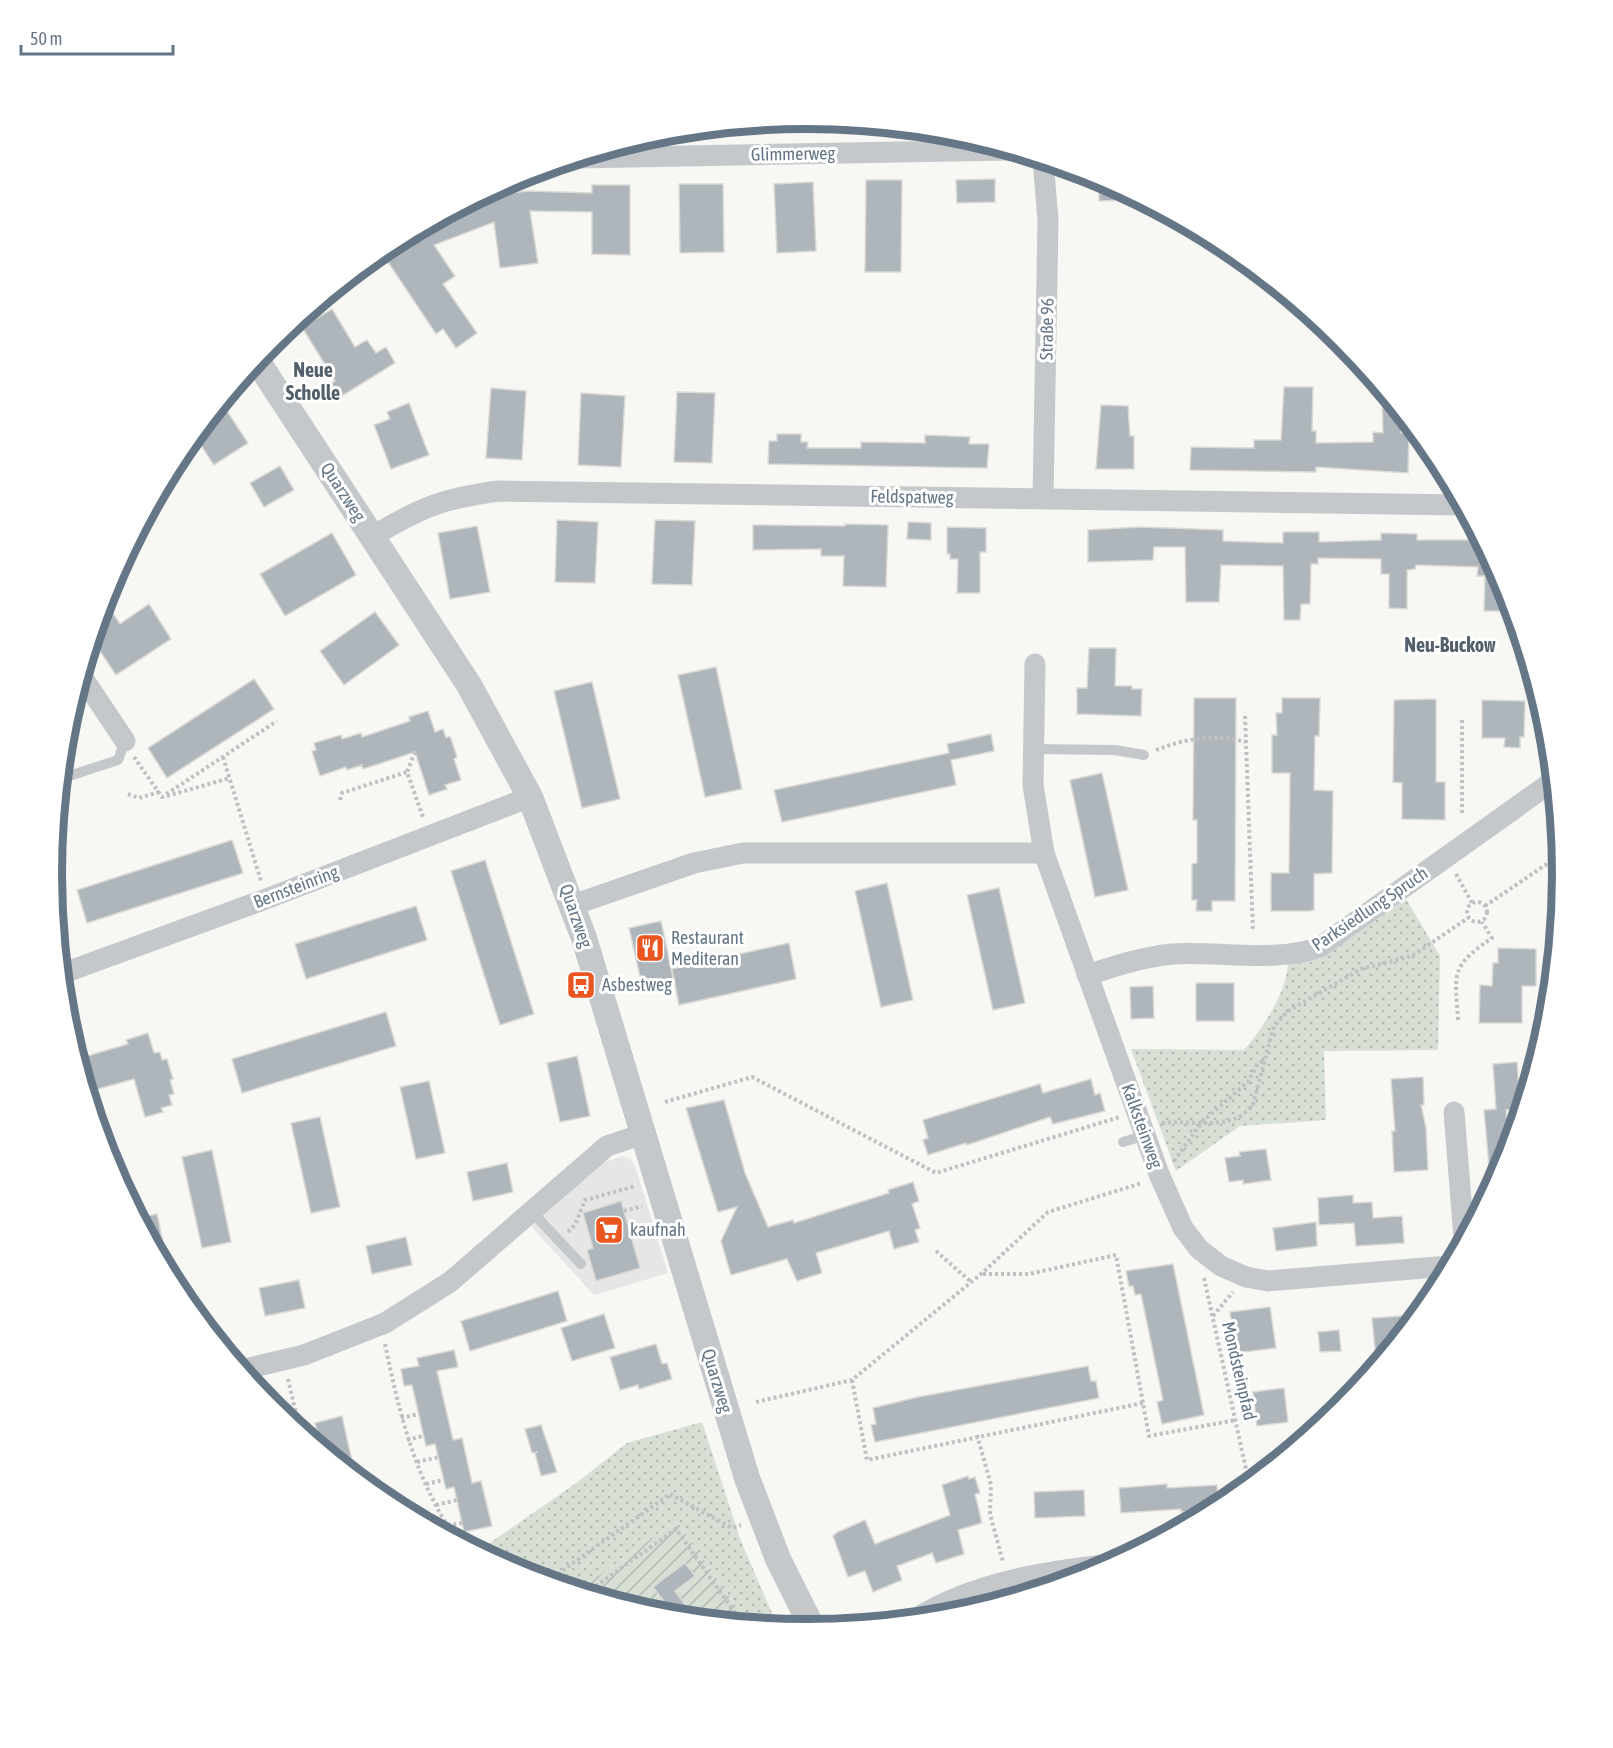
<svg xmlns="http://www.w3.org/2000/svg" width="1613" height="1748" viewBox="0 0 1613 1748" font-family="'Asap Condensed',sans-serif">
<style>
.built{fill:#e5e6e5}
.grass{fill:url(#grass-dots)}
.garden{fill:url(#garden-furrows)}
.building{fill:#aeb5bb;stroke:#d9d9d6;stroke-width:1.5}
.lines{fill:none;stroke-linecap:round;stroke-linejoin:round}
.path{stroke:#bec0c2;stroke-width:4;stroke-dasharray:3 3;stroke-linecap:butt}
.service{stroke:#c4c8cb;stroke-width:10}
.minor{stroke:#c4c8cb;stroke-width:21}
.tertiary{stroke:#c4c8cb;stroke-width:26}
.labels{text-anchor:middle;stroke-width:6;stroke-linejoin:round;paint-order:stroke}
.street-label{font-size:18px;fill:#657686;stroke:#fff}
.poi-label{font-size:18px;fill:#657686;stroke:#fff;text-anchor:start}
.neighbourhood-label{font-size:20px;font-weight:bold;fill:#53606b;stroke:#fff}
.rim{fill:none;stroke:#657686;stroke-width:8}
</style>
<defs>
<pattern id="grass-dots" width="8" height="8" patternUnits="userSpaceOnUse" patternTransform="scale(1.5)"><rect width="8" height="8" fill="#d8dfd5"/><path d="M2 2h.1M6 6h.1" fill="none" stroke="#b3b9b2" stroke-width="1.8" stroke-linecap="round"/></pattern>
<pattern id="garden-furrows" width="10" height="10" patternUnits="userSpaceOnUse" patternTransform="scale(1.5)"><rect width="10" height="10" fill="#d8dfd5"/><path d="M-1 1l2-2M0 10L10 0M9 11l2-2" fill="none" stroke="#b3b9b2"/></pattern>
</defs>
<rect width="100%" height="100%" fill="#f7f7f4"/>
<path class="built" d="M 622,1156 L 630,1159 L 635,1166 L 668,1273 L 594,1295 L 531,1226 L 602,1163 Z"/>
<g class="grass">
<path d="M 1406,899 L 1440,956 L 1438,1050 L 1324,1051 L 1326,1120 L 1240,1126 L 1176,1171 L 1131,1049 L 1244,1050 C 1264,1026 1287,993 1288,962 L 1325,956 Z"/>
<path d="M 702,1422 L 741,1541 L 778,1627 L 749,1624 L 677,1521 L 578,1590 L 517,1572 L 478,1551 L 575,1484 L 627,1443 Z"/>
</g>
<path class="garden" d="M 677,1521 L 749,1624 L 659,1615 L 578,1590 Z"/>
<g class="building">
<path d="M 1099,178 L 1113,186 L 1141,200 L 1099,201 Z"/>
<path d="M 995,179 L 995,202 L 957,203 L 956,180 Z"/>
<path d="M 866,180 L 902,180 L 901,272 L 865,272 Z"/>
<path d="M 813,182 L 816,251 L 777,253 L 774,184 Z"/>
<path d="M 679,184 L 723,184 L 724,252 L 680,253 Z"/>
<path d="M 592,185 L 630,185 L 630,255 L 592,254 L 592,212 L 530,211 L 538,263 L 500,268 L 494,222 L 434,245 L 455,276 L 443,284 L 477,333 L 456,348 L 443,329 L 436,334 L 388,262 L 445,224 L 442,217 L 476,198 L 527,191 L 592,193 Z"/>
<path d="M 332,309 L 355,347 L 367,340 L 376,353 L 386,347 L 395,363 L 337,399 L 328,385 L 335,381 L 302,327 Z"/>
<path d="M 1284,387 L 1313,387 L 1312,431 L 1316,431 L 1316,443 L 1373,442 L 1373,432 L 1383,433 L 1382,390 L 1401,414 L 1401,433 L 1409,433 L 1408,473 L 1316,467 L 1316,472 L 1190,470 L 1191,447 L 1254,448 L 1254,440 L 1281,440 Z"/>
<path d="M 491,388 L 526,391 L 522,460 L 486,458 Z"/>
<path d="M 677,392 L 715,393 L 712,463 L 674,462 Z"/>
<path d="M 581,393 L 625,396 L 621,467 L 578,465 Z"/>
<path d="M 221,402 L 248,443 L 214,465 L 194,435 Z"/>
<path d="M 409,403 L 429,455 L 391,469 L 374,425 L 390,419 L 387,412 Z"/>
<path d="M 1101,405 L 1128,406 L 1130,436 L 1134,436 L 1134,469 L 1096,469 Z"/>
<path d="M 777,434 L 801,434 L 801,442 L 808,442 L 807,448 L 861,448 L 861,442 L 925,443 L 925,435 L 970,437 L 969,444 L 989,444 L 987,468 L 768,464 L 769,441 L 777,441 Z"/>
<path d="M 280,466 L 294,490 L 264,507 L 250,483 Z"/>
<path d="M 557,520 L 598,522 L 595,583 L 555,582 Z"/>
<path d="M 655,520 L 695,521 L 692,585 L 652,584 Z"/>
<path d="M 908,522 L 931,523 L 931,540 L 907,539 Z"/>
<path d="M 845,524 L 888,525 L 886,587 L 843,586 L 844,556 L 821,556 L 821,549 L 753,550 L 753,525 L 845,526 Z"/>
<path d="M 477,526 L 490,592 L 450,599 L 438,533 Z"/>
<path d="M 947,527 L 986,528 L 986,552 L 980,552 L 980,593 L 957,593 L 958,559 L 950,559 L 950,554 L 947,554 Z"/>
<path d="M 1140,527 L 1223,530 L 1223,541 L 1283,543 L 1283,532 L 1319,532 L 1319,542 L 1381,540 L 1381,533 L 1417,534 L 1417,540 L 1478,540 L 1478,536 L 1504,584 L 1503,611 L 1484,611 L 1485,576 L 1477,576 L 1478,567 L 1416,565 L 1415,569 L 1407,570 L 1407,609 L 1389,608 L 1389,574 L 1381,574 L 1381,559 L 1318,558 L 1318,564 L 1311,564 L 1310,604 L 1301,604 L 1300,620 L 1284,620 L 1283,566 L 1221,565 L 1219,602 L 1186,602 L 1185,547 L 1154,547 L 1153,560 L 1088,562 L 1088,530 Z"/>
<path d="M 332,533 L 356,575 L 285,616 L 260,574 Z"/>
<path d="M 104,599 L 120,624 L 149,604 L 171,639 L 116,675 L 92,639 Z"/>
<path d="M 375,612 L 399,645 L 344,685 L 320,651 Z"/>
<path d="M 1089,648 L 1116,648 L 1115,686 L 1132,686 L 1132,689 L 1142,689 L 1141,716 L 1077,714 L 1077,688 L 1087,688 Z"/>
<path d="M 716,667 L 742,789 L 705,797 L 678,675 Z"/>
<path d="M 254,679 L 274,709 L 167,778 L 148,748 Z"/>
<path d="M 592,682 L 620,799 L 582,808 L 554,691 Z"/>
<path d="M 1194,698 L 1236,698 L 1235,901 L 1212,901 L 1212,911 L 1196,911 L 1197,900 L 1192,900 L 1192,864 L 1197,863 L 1197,820 L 1193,820 Z"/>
<path d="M 1282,698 L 1320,698 L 1319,736 L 1315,736 L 1314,790 L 1333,791 L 1332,873 L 1314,874 L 1314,910 L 1309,911 L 1271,911 L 1271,873 L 1289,873 L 1290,773 L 1272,773 L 1272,735 L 1277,735 L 1276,713 L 1282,713 Z"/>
<path d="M 1436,699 L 1436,782 L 1445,782 L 1445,820 L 1402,819 L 1402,783 L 1393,782 L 1394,700 Z"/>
<path d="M 1482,700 L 1525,701 L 1524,737 L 1520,737 L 1520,748 L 1504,747 L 1505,738 L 1482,738 Z"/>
<path d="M 428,711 L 435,732 L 443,729 L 446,738 L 450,736 L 457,757 L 454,759 L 461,780 L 445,785 L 447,789 L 429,795 L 415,752 L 363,769 L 362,765 L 347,770 L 346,767 L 320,776 L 312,751 L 316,750 L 314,743 L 341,735 L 342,739 L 361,733 L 362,737 L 410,721 L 409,717 Z"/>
<path d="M 991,734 L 994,751 L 951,760 L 956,785 L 782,822 L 774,790 L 949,753 L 947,744 Z"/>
<path d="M 1102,773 L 1128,890 L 1095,897 L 1070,780 Z"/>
<path d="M 232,840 L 243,873 L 87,923 L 77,890 Z"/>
<path d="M 485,860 L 534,1014 L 500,1025 L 451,871 Z"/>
<path d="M 887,883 L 913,1000 L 881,1007 L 855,891 Z"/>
<path d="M 999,888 L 1025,1003 L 993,1010 L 967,895 Z"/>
<path d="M 416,906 L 427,940 L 306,979 L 295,944 Z"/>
<path d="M 661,921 L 674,982 L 643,989 L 629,928 Z"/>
<path d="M 789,943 L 796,979 L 679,1005 L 672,969 Z"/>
<path d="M 1498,948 L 1536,949 L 1536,986 L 1522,986 L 1522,1023 L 1479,1023 L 1480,985 L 1492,986 L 1493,963 L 1498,963 Z"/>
<rect x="1196" y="983" width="38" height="38"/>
<path d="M 1153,986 L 1154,1018 L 1131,1019 L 1130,987 Z"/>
<path d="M 386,1012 L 396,1046 L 242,1093 L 232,1059 Z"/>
<path d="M 148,1033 L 154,1053 L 160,1052 L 162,1060 L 167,1059 L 173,1079 L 170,1080 L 174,1094 L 169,1095 L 172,1105 L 161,1108 L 163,1112 L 145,1117 L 134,1079 L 87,1092 L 77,1059 L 128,1044 L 126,1040 Z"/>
<path d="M 577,1056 L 590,1116 L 560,1122 L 547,1063 Z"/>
<path d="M 1517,1062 L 1519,1089 L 1527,1088 L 1521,1109 L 1506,1110 L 1509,1149 L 1491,1189 L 1484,1110 L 1496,1109 L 1493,1064 Z"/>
<path d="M 1423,1077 L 1424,1105 L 1421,1105 L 1426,1128 L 1428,1170 L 1394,1172 L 1392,1131 L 1395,1131 L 1391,1079 Z"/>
<path d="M 1091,1079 L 1095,1095 L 1100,1093 L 1105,1111 L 1053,1124 L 1050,1117 L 967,1145 L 966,1143 L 928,1155 L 923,1140 L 928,1138 L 923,1120 L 1040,1084 L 1043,1093 Z"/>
<path d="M 429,1081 L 445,1153 L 416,1159 L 400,1087 Z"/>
<path d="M 724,1100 L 745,1173 L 768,1227 L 793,1220 L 794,1223 L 889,1193 L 888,1190 L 913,1182 L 919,1201 L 912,1204 L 920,1228 L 915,1230 L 919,1242 L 894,1249 L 889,1231 L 816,1253 L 822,1273 L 797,1281 L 787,1259 L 731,1275 L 721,1241 L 737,1207 L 718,1212 L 686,1108 Z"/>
<path d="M 320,1117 L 340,1207 L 311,1213 L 291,1123 Z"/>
<path d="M 1266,1149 L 1271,1180 L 1243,1184 L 1243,1180 L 1229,1182 L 1225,1158 L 1240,1156 L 1239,1152 Z"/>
<path d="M 212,1150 L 231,1242 L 202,1248 L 182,1157 Z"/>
<path d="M 507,1163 L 513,1192 L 473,1201 L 467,1172 Z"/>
<path d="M 1353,1195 L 1353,1203 L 1372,1202 L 1373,1218 L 1402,1216 L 1404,1243 L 1356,1246 L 1354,1223 L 1319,1225 L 1318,1198 Z"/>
<path d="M 621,1201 L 640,1268 L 596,1281 L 587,1250 L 593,1248 L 583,1213 Z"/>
<path d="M 157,1214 L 168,1265 L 164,1267 L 138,1218 Z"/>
<path d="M 1316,1222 L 1317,1246 L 1276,1251 L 1273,1228 Z"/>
<path d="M 406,1237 L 412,1265 L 372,1274 L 366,1246 Z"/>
<path d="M 1173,1264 L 1204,1415 L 1162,1424 L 1157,1402 L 1163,1400 L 1141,1294 L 1135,1295 L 1133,1286 L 1129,1286 L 1126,1271 Z"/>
<path d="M 299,1280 L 305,1308 L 265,1316 L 259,1288 Z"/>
<path d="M 558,1291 L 567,1321 L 470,1351 L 461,1321 Z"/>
<path d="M 1270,1307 L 1276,1348 L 1236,1353 L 1230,1312 Z"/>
<path d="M 604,1314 L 615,1348 L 572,1361 L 561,1328 Z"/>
<path d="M 1417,1315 L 1390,1348 L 1375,1349 L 1372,1318 Z"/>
<path d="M 1339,1330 L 1341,1351 L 1320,1352 L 1318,1332 Z"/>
<path d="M 656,1344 L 662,1364 L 667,1363 L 672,1379 L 639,1389 L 638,1385 L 620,1390 L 610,1357 Z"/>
<path d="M 454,1350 L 458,1367 L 437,1371 L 453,1440 L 462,1438 L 472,1483 L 481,1481 L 492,1526 L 464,1532 L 454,1487 L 446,1489 L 435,1444 L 426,1446 L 412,1385 L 404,1386 L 401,1369 L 419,1366 L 417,1358 Z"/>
<path d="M 1088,1366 L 1091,1381 L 1096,1381 L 1099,1398 L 875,1442 L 871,1425 L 876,1424 L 873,1408 L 918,1397 Z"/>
<path d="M 1284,1388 L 1288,1422 L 1257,1426 L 1253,1392 Z"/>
<path d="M 342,1416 L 347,1439 L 356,1477 L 320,1447 L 315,1423 Z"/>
<path d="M 541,1425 L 557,1472 L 541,1476 L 535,1453 L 538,1452 L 532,1453 L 525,1429 Z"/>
<path d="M 968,1476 L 969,1479 L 975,1477 L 980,1493 L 975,1494 L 982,1523 L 958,1530 L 964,1554 L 936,1563 L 932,1553 L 897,1566 L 902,1580 L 873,1592 L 865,1571 L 848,1577 L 833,1536 L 838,1532 L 865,1520 L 875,1544 L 950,1515 L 942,1485 Z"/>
<path d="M 1167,1484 L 1167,1488 L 1217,1485 L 1218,1506 L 1212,1510 L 1181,1512 L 1181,1509 L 1121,1513 L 1119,1488 Z"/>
<path d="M 1084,1490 L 1085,1516 L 1035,1518 L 1034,1492 Z"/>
<path d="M 685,1563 L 695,1576 L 675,1591 L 695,1619 L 675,1616 L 653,1587 Z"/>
</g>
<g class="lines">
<g class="path">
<path d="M 1245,716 L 1253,932"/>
<path d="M 1462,720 L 1462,814"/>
<path d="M 1156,750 C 1187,738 1214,734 1246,742"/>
<path d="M 415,752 L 407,772 L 423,817"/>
<path d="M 134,757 L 162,797 L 277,721"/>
<path d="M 223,757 L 261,881"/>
<path d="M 128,794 L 139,798 L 159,792"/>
<path d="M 167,796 L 230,778"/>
<path d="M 340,800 L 342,793 L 407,772"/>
<path d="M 1456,874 L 1472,903"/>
<circle cx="1477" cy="912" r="10"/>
<path d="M 1485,906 L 1560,855"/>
<path d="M 1458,1020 C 1455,972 1450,967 1492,938 L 1482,922"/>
<path d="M 665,1102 L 752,1077 L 936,1173 L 1120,1117"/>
<path d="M 1162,1123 C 1191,1119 1234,1133 1253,1104 L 1274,1026 L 1288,1011 L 1361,969 L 1412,956 L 1468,918"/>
<path d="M 1174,1161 L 1202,1122 L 1248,1082 L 1257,1065 L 1264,1060"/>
<path d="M 624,1211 L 642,1206"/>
<path d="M 568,1232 L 575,1225 L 585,1200 L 636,1186"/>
<path d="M 936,1251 L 971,1282"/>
<path d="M 983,1274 L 1029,1274 L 1116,1255 L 1149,1436 L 1236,1420"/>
<path d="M 1204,1278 L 1249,1483"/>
<path d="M 1213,1316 L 1233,1292"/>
<path d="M 385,1344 C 398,1407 412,1466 445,1522 L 450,1525 L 462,1523"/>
<path d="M 288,1379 L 300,1431"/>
<path d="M 852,1380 L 867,1460 L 1143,1403"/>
<path d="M 756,1402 L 852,1380 L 981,1274 L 1048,1212 L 1142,1183"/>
<path d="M 401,1418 L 418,1414"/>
<path d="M 977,1435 L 991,1485 L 990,1514 L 1003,1562"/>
<path d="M 308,1438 L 318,1436"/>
<path d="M 407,1440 L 423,1436"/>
<path d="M 417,1462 L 439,1457"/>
<path d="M 426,1484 L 444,1480"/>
<path d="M 436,1505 L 457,1500"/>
<path d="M 548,1581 L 670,1494 L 732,1528 L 741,1525"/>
<path d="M 586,1593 L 676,1529 L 742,1623"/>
</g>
<g class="service">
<path d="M 1033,749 L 1115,750 L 1144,755"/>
<path d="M 60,779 L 118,760 L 125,741"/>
<path d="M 1123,1142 L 1146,1135"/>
<path d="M 531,1211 L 581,1264"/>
</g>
<g class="minor">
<path d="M 577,158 L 1009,150"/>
<path d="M 1043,498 L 1048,220 L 1043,160"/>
<path d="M 373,536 C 422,507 441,499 498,491 L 1462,505"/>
<path d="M 1035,664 L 1033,785 L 1044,853 L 1159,1174 L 1183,1228 L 1199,1249 L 1221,1266 L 1246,1277 L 1268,1281 L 1449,1266"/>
<path d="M 81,675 L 125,741"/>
<path d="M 573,905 L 694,863 L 743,853 L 1044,853"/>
<path d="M 61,974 L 266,899 L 530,797"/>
<path d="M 1087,975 C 1115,966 1143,957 1172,954 C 1219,951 1277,963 1320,947 L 1553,781"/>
<path d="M 1454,1112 L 1464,1238"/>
<path d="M 241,1370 L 304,1355 L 385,1323 L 450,1282 L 607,1146 L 643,1134"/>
<path d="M 915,1619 C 974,1582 1043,1572 1111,1564"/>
</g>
<path class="tertiary" d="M 256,359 L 469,685 L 530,797 L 584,938 L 747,1478 L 778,1559 L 813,1629"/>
</g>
<defs>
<g id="restaurant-square" transform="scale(1.5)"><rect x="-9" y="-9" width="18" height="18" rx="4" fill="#eb5520" stroke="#fff"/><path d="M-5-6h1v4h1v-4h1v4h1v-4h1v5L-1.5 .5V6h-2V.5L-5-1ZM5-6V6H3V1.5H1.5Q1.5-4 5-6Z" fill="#fff"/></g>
<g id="bus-square" transform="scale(1.5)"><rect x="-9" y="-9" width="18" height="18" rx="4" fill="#eb5520" stroke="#fff"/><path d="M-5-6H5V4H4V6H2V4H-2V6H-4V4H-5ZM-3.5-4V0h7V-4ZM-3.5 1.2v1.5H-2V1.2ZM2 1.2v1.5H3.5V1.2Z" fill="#fff"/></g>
<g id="supermarket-square" transform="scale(1.5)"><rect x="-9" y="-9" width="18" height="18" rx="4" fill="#eb5520" stroke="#fff"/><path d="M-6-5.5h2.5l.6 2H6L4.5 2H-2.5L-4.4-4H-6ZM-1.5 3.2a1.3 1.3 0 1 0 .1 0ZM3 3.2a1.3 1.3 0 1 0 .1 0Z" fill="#fff"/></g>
</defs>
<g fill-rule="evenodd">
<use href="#restaurant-square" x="650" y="948"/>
<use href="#bus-square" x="581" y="985"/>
<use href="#supermarket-square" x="609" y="1230"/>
</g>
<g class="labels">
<g class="street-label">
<text transform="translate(793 154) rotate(-1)" y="6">Glimmerweg</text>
<text transform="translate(1047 329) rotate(-89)" y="6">Straße 96</text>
<text transform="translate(343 492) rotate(57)" y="6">Quarzweg</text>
<text transform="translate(912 497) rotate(1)" y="6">Feldspatweg</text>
<text transform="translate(296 887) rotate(-21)" y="6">Bernsteinring</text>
<text transform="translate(1370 909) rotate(-34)" y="6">Parksiedlung Spruch</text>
<text transform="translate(576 916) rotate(71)" y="6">Quarzweg</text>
<text transform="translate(1142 1126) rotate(70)" y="6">Kalksteinweg</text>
<text transform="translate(1239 1371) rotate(77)" y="6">Mondsteinpfad</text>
<text transform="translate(717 1381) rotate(73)" y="6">Quarzweg</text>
</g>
<g class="poi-label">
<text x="671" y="944">Restaurant<tspan x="671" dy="21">Mediteran</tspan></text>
<text x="602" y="991">Asbestweg</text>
<text x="630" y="1236">kaufnah</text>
</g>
<g class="neighbourhood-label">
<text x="313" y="377">Neue<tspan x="313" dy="23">Scholle</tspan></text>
<text x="1450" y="652">Neu-Buckow</text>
</g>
</g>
<path d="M0 0H1613V1748H0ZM62 874a745 745 0 1 1 1490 0a745 745 0 1 1-1490 0Z" fill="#fff" fill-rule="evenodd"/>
<path class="rim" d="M62 874a745 745 0 1 1 1490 0a745 745 0 1 1-1490 0Z"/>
<path d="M21 45v9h152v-9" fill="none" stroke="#657686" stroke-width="3"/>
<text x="30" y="45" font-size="18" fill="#657686" stroke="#ffffff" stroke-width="4.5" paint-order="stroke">50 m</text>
</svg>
